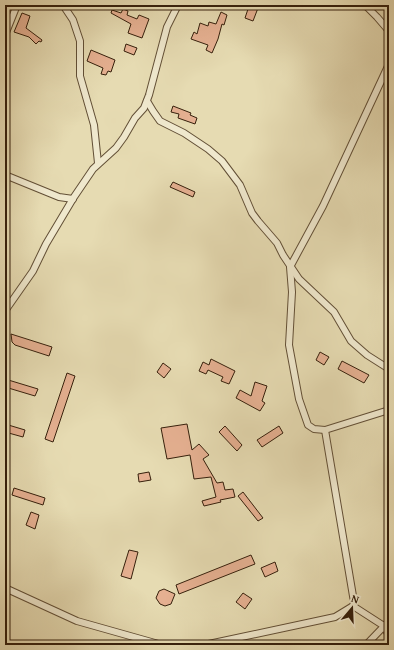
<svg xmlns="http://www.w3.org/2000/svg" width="394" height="650" viewBox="0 0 394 650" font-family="'Gentium Book Plus',serif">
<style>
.building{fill:#e5b091;stroke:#36200c}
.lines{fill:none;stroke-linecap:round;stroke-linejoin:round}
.minor-casing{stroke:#624f36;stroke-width:8}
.minor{stroke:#efe8cd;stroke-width:6}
</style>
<rect width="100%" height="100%" fill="#e6dbb2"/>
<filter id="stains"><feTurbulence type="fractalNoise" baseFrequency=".005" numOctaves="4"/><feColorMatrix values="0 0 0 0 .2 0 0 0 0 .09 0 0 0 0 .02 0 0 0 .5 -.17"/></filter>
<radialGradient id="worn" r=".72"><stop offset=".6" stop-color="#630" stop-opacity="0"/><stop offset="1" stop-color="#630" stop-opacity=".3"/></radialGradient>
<g class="building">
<path d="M 249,6 L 258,8 L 253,21 L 245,18 Z"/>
<path d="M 123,9 L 128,11 L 127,15 L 137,19 L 139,15 L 149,19 L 142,38 L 128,33 L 131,24 L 111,13 L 112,10 L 121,13 Z"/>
<path d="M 221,12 L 227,15 L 224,25 L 222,24 L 218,39 L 212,53 L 206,50 L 208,45 L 191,39 L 194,32 L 197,34 L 200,23 L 208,26 L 209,22 L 216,24 Z"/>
<path d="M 22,13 L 30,16 L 26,28 L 42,40 L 41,42 L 39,41 L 36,44 L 29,37 L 14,32 Z"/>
<path d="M 126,44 L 137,48 L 134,55 L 124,51 Z"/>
<path d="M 91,50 L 115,60 L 111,72 L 108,71 L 106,75 L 101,74 L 103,68 L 87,61 Z"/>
<path d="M 173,106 L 191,113 L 190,115 L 197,118 L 195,124 L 178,118 L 179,114 L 171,112 Z"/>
<path d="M 173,182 L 195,192 L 193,197 L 170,187 Z"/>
<path d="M 11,334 L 52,347 L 49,356 L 15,345 L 12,342 Z"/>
<path d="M 320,352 L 329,357 L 324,365 L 316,360 Z"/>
<path d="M 211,359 L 235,371 L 229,384 L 221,381 L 223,377 L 208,370 L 206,374 L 199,371 L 203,362 L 209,365 Z"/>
<path d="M 342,361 L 369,375 L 364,383 L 338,369 Z"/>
<path d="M 163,363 L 171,369 L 164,378 L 157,372 Z"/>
<path d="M 67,373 L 75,376 L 53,442 L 45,439 Z"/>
<path d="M 5,379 L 38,389 L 35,396 L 5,387 Z"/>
<path d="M 255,382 L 267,386 L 262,401 L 265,403 L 260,411 L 236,398 L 240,390 L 251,396 Z"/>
<path d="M 5,424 L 25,430 L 23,437 L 5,432 Z"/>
<path d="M 187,424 L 192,450 L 199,444 L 209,455 L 203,459 L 217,483 L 223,482 L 225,490 L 233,489 L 235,497 L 220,500 L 221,502 L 204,506 L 202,501 L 216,497 L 211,477 L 194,479 L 190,455 L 167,459 L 161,428 Z"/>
<path d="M 225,426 L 242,445 L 237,451 L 219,432 Z"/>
<path d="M 279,426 L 283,433 L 262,447 L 257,440 Z"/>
<path d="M 149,472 L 151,480 L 139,482 L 138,474 Z"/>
<path d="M 14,488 L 45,498 L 43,505 L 12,495 Z"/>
<path d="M 243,492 L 263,518 L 258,521 L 238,496 Z"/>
<path d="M 31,512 L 39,515 L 35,529 L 26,525 Z"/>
<path d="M 129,550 L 138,552 L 131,579 L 121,576 Z"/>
<path d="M 251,555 L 255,564 L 179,594 L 176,585 Z"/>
<path d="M 275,562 L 278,571 L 265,577 L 261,568 Z"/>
<path d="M 164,589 L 175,594 L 171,604 L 165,606 L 160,604 L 156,598 L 159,591 Z"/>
<path d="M 243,593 L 252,599 L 245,609 L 236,602 Z"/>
</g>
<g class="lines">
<g class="minor-casing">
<g id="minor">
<path d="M 63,5 L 73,20 L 80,41 L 80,76 L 94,125 L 98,163"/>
<path d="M 365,5 L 377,17 L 389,31"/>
<path d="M 5,35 L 17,5"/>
<path d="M 147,101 L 153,111 L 160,121 L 184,133 L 208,149 L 222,161 L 240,185 L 252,213 L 258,221 L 277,243 L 283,255 L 299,279 L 334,312 L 351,341 L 367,355 L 389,369"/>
<path d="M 5,175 L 59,197 L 73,199"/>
<path d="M 5,311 L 33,271 L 46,244 L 74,197 L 93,169 L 116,148 L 124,137 L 135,118 L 144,108 L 149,95 L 167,27 L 178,5"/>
<path d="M 325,430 L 314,429 L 308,425 L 299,399 L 289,345 L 292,292 L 290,267 L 323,206 L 389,64"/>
<path d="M 5,588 L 77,621 L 162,645"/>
<path d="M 353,606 L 384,626 L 389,636"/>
<path d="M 204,645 L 335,617 L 353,606 L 354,602 L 325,430 L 389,410"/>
<path d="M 366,645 L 389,621"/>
</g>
</g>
<use href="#minor" class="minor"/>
</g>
<rect width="394" height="650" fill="none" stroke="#e6dbb2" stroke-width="20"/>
<rect x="6" y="6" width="382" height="638" fill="none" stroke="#36200c" stroke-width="2"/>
<rect x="10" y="10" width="374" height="630" fill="none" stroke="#36200c"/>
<g transform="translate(352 608) rotate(19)" stroke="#efe8cd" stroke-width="3" paint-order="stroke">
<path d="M0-3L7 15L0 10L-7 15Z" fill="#36200c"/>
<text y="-6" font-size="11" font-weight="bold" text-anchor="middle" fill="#36200c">N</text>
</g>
<rect width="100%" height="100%" filter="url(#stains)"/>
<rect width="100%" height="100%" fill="url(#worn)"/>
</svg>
